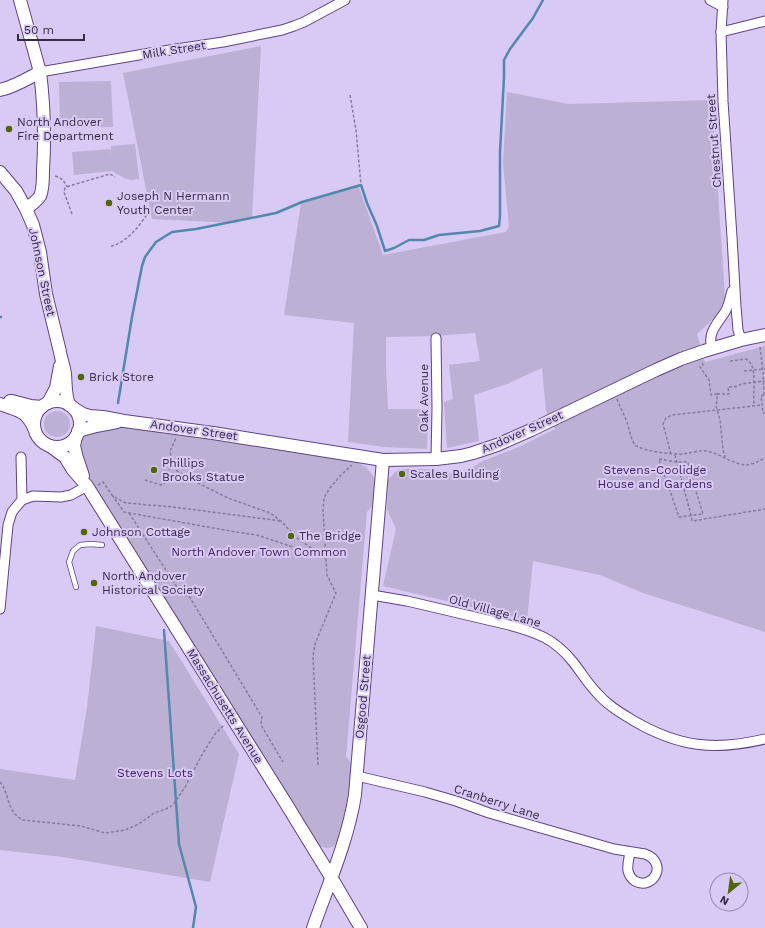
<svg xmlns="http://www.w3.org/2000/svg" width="765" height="928" viewBox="0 0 765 928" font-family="'Work Sans',sans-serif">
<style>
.green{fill:#bcb0d4}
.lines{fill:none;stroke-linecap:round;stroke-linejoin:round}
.stream{stroke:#5288ae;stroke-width:2.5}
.lane-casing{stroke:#5e4483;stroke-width:6}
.street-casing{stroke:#5e4483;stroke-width:11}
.secondary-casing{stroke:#5e4483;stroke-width:14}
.path{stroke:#887a9f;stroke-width:1.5;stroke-dasharray:3 2;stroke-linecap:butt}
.lane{stroke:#fff;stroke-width:4.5}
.street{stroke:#fff;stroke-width:9}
.secondary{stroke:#fff;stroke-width:12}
.poi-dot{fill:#52640c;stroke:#d9c9f5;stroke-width:1.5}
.labels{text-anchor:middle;stroke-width:4;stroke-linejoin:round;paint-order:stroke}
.street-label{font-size:12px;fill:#362a47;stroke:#d9c9f5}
.poi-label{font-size:12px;fill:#362a47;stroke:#d9c9f5;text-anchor:start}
.park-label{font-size:12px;fill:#3f2162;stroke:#d9c9f5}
</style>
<rect width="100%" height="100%" fill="#d9c9f5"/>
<g class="green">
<path d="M 261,46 L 252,218 L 235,223 L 152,219 L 123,73 Z"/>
<path d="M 111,81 L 113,127 L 60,128 L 59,82 Z"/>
<path d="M 507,92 L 569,104 L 712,100 L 725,298 C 718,317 710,322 697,334 L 705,362 L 765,346 L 765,632 L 722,618 L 643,593 L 600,575 L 533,561 L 527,620 L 383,586 L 396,529 L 387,509 L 388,480 L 395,472 L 400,469 L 429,469 L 459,475 L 483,461 L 519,447 L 555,429 L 546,411 L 542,368 L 507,384 L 474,395 L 479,441 L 447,448 L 444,402 L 453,399 L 449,365 L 480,361 L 475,333 L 432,336 L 386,337 L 386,367 L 388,409 L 428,409 L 427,449 L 385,447 L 348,442 L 354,323 L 284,315 L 301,203 L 358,185 L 383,255 L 506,232 L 509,227 L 503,163 Z"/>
<path d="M 135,144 L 139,179 L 131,180 L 124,178 L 112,171 L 74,175 L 72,152 L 110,149 L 111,156 L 111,146 Z"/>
<circle cx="57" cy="424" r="13"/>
<path d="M 125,426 L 345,459 L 356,462 L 366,467 L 374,477 L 375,489 L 373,505 L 367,512 L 346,756 L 351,763 C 350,778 345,837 334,846 C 329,849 325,848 319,846 L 92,483 C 87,473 79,463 79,451 C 77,429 109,427 125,426 Z"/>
<path d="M 96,626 L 169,641 L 239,754 L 210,882 L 63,857 L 0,850 L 0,769 L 75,780 L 87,707 Z"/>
</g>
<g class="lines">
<g class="stream">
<path d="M 0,317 L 1,317"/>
<path d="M 118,403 L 132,317 L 142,266 L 145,257 L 156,242 L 172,232 L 196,229 L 276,213 L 302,202 L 361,185 L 367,203 L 377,226 L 385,251 L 394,248 L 409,240 L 424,240 L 439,235 L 480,231 L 499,226 L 500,216 L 500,152 L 504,77 L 504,60 L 510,49 L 533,18 L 543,0"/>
<path d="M 164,630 L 179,844 L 196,907 L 193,928"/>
</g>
<g class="lane-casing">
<path id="lane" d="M 76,587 L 69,562 L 73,551 L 80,545 L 91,544 L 102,545"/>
</g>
<g class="street-casing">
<g id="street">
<path d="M 710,0 L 723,7"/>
<path d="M 723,0 L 721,32 L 723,101 L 732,237 L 736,307 L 738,330 L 741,340"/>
<path d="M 721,32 L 765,21"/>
<path d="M 40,72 L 150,53 L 223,42 L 282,30 L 294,26 L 304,22 L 345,0"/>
<path d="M 436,338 L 437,408 L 436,459"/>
<path d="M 712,349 C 707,333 717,324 725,312 C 729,305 730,298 732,291"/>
<path d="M 22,500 L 33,496 L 61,497 L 71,495 L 87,486"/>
<path d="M 372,595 L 407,601 L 509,625 C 536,632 555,639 573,662 C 581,672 588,684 597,693 C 607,705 621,713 634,721 C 679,747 714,751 765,739"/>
<path d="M 0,609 L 8,525 L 12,512 L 22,500 L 21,457"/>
<path d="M 357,776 L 425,792 L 456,801 L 489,813 L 614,849 L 645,854 C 669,863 653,891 635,881 C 632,879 629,875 628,871 C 627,865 629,858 630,852"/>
</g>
</g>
<g class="secondary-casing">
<g id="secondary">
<path d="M 20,0 L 40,72 C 44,104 45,139 43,171 C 43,178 43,190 40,196 C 37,201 31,205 26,209"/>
<path d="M 0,90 C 14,87 27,79 40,72"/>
<path d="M 0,172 L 16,191 L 26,209 L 33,225 L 40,252 L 46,294 L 60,352 C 61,359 64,366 65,374 C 66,385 65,394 69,405"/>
<path d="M 10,401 L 12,401 L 31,406 L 42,407"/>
<circle cx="57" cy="424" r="23"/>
<path d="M 48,403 L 56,388 L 60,366"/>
<path d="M 0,404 C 18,411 25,409 34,428"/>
<path d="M 73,408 L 83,414 L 90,416 L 103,417 L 124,421 L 213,433 L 383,460 L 436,459 L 461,456 L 473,453 L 497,445 L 531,430 L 656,370 L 681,359 L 704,351 L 741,340 L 765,335"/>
<path d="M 78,431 L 96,426 L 117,422"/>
<path d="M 76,436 L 74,446 L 77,458 L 83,476"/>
<path d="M 50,446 L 65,457 L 73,470 L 87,486 L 285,802 L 331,877 L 361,928"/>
<path d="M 313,928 C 328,885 348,840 355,795 L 383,460"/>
</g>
</g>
<g class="path">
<path d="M 350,95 L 356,130 L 361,185"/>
<path d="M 55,176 C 62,178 64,181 67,187"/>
<path d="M 72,214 L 64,192 L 65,188 L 69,186 L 110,174 L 115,177"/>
<path d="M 111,246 C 127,243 141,224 149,211"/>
<path d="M 760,347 L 763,372 L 764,395 L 765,395"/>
<path d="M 730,361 L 746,359 C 748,361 750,362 751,364 C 756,371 753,396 754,406"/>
<path d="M 702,363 L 703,365 L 700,367 L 709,380 L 711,395 L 717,394 L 717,401 L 716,406 L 720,420 L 723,450 L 725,457"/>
<path d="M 744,371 L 765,369"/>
<path d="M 717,394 L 729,394 L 728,387 C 733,387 738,387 741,384 L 765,381"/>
<path d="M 764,395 L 761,396 L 763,413 L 765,413"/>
<path d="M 617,399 C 620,407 624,414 627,422 C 629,428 631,440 635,445 C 642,451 674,455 683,454 C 691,453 699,450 707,451 C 720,454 731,463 745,465 C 752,465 759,461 765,458"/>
<path d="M 671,454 L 663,424 L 666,418 L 672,415 L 762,405"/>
<path d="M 675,455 L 691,515 L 692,521 L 765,509"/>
<path d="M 659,459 L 677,462 L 688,462 L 695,488 L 703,514 L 679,517 Z"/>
<path d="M 172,461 L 177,471 L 188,478 L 228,498 L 270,513 L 281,521 L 297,538 L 323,556"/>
<path d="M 145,480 L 161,485 L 164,484 L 172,461 L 170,451 L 176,438"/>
<path d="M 98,485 L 103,482 L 112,495 L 118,499 L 126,503 L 173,507 L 281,521"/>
<path d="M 112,495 L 124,512 L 236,532 L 257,535 L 326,558"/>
<path d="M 129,513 L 182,595 L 189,596 L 262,717 L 261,725 L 283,762"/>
<path d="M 318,765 L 313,656 L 315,644 L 336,593 L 327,575 L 323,511 L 324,498 L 329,489 L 341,475 L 352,465"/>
<path d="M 0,782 C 8,791 7,805 15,814 C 17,816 20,818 22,820 L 81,826 L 105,833 L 125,830 L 139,824 L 154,813 L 166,809 L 173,805 L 185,787 L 203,753 L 215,734 L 224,725"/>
</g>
<use href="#lane" class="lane"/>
<use href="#street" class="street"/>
<use href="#secondary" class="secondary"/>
</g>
<g class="poi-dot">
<circle cx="9" cy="129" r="4"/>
<circle cx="109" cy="203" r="4"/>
<circle cx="81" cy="377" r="4"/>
<circle cx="154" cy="470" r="4"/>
<circle cx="402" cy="474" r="4"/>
<circle cx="84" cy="532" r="4"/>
<circle cx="291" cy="536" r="4"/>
<circle cx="94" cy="583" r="4"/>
</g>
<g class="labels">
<g class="street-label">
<text transform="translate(174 50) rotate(-9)" y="4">Milk Street</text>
<text transform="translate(714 141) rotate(-94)" y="4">Chestnut Street</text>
<text transform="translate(42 272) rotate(78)" y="4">Johnson Street</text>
<text transform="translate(424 398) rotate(-90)" y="4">Oak Avenue</text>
<text transform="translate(194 430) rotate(8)" y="4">Andover Street</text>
<text transform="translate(522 432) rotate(-24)" y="4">Andover Street</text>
<text transform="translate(495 611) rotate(15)" y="4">Old Village Lane</text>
<text transform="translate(363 697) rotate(-85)" y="4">Osgood Street</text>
<text transform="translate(225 706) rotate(58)" y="4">Massachusetts Avenue</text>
<text transform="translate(497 802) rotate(18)" y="4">Cranberry Lane</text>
</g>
<g class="poi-label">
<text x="17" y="126">North Andover<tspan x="17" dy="14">Fire Department</tspan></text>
<text x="117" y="200">Joseph N Hermann<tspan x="117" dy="14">Youth Center</tspan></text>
<text x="89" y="381">Brick Store</text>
<text x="162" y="467">Phillips<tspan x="162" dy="14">Brooks Statue</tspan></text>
<text x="410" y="478">Scales Building</text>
<text x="92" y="536">Johnson Cottage</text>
<text x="299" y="540">The Bridge</text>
<text x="102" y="580">North Andover<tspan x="102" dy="14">Historical Society</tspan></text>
</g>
<g class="park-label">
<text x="655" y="474">Stevens-Coolidge<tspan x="655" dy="14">House and Gardens</tspan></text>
<text x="259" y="556">North Andover Town Common</text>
<text x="155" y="777">Stevens Lots</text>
</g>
</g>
<g transform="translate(729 892) rotate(209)"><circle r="19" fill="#d9c9f5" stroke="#9889af"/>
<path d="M0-3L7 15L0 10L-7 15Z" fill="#52640c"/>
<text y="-6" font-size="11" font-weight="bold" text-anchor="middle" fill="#362a47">N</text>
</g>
<path d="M18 34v6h66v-6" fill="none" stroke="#362a47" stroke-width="2"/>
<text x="24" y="34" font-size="12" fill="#362a47" stroke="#d9c9f5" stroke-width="3" paint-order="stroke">50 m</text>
</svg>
